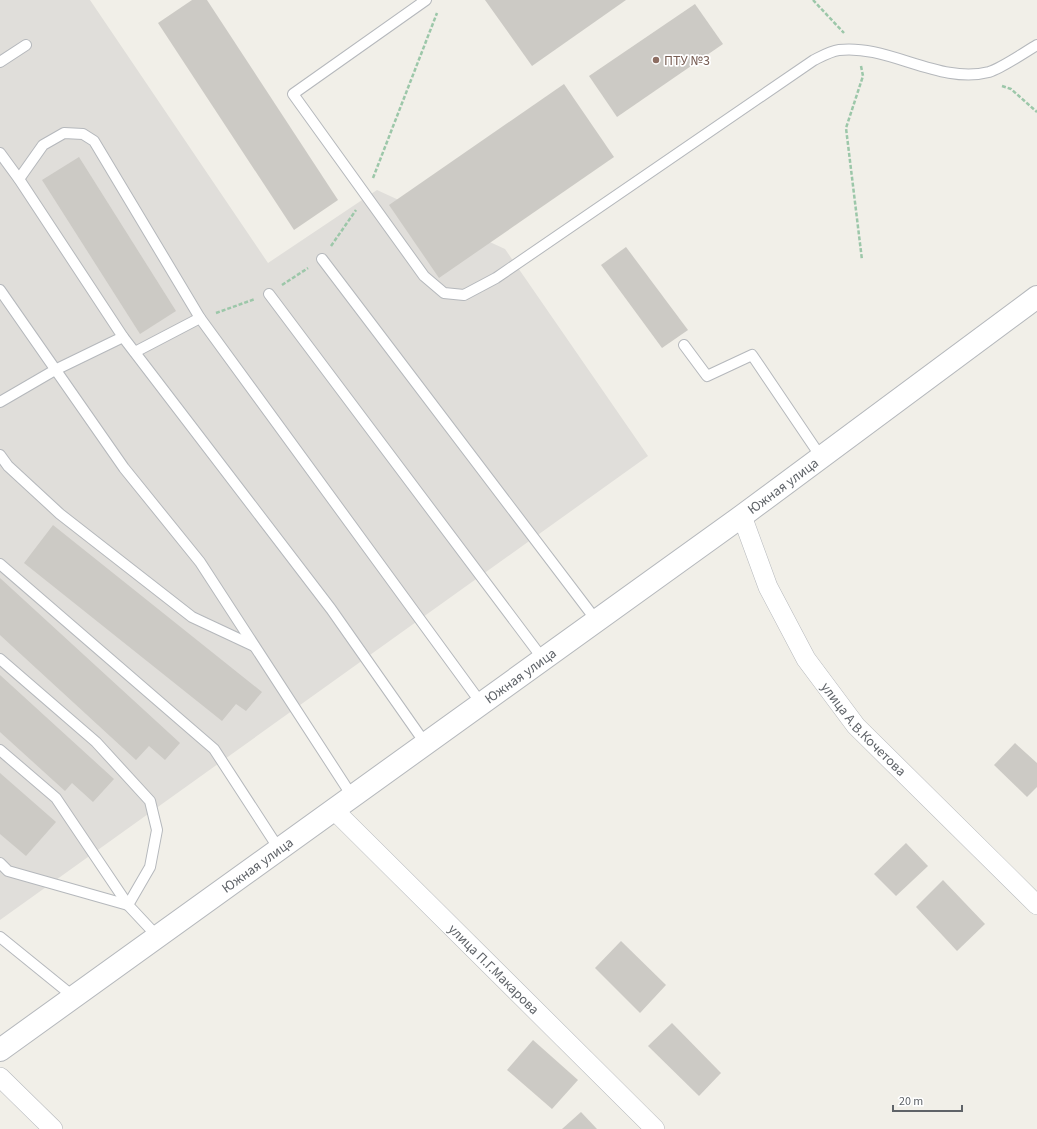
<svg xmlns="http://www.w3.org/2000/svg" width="1037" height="1129" viewBox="0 0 1037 1129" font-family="'Source Sans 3',sans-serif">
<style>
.industrial{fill:#e0deda}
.building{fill:#cccac5}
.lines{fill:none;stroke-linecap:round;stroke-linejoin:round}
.service-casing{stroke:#b5b8bc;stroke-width:12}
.minor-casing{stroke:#b5b8bc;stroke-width:20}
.tertiary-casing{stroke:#b5b8bc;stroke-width:24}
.path{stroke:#9cc7a9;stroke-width:2.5;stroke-dasharray:4 2;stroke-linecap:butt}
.service{stroke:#fff;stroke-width:10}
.minor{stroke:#fff;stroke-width:19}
.tertiary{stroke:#fff;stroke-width:22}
.education-dot{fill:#8d6e63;stroke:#fff;stroke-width:1.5}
.labels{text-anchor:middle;stroke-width:3.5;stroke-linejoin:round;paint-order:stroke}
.education-label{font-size:14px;fill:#785e54;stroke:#fff;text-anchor:start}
.street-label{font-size:14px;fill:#5f6368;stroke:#fff}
</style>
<rect width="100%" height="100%" fill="#f1efe8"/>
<path class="industrial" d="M 0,0 L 90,0 L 268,263 L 377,190 L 505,249 L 648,456 L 0,920 Z"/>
<g class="building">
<path d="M 192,0 L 207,0 L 338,200 L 294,230 L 158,23 Z"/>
<path d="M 485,0 L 626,0 L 532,66 Z"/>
<path d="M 695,4 L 723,44 L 617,117 L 589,76 Z"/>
<path d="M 564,84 L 614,157 L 439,278 L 389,205 Z"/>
<path d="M 79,157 L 176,311 L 140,334 L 42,180 Z"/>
<path d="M 626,247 L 688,330 L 662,348 L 601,265 Z"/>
<path d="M 53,525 L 262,692 L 246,711 L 236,704 L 222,721 L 24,563 Z"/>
<path d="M 0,578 L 180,743 L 165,760 L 149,746 L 136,760 L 0,635 Z"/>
<path d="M 0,675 L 114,779 L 93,802 L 72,783 L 65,791 L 0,732 Z"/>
<path d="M 1015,743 L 1037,763 L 1037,787 L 1027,797 L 994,765 Z"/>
<path d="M 0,773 L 56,822 L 26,856 L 0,834 Z"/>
<path d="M 906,843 L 928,866 L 896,896 L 874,874 Z"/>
<path d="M 943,880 L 985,924 L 957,951 L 916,907 Z"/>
<path d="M 621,941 L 666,985 L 640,1013 L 595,968 Z"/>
<path d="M 672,1023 L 721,1073 L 699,1096 L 648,1046 Z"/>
<path d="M 533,1040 L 578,1080 L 552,1109 L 507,1070 Z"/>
<path d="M 581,1112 L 597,1129 L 562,1129 Z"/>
</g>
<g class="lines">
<g class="service-casing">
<g id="service">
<path d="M 426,0 L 293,94 L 424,276 L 444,293 L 464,295 L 496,278 L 814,60 C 822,56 831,51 839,50 C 888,44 940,85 989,72 C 1002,68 1025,52 1037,45"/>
<path d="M 0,62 L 26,45"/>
<path d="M 0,153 L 19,179 L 123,337 L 331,609 L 425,743"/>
<path d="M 19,179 L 43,145 L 64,133 L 83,134 L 94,141 L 200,318"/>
<path d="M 322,259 L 596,620"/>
<path d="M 0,290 L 124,468 L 200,562 L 352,796"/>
<path d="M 269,294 L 543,659"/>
<path d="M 684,345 L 707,376 L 752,355 L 821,457"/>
<path d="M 135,352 L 200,318 L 481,703"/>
<path d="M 0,402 L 55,370 L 123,337"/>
<path d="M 0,455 L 8,466 L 60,514 L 192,617 L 254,646"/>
<path d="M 0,564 L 214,749 L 279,849"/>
<path d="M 0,659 L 96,742 L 150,801 L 157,830 L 150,867 L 128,905 L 8,871 L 0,863"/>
<path d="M 0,750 L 56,798 L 128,905 L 157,936"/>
<path d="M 0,937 L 74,997"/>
</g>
</g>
<g class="minor-casing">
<g id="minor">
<path id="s1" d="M 742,516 L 768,587 L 806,659 L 856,726 L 1037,905"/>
<path id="s2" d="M 333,809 L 655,1129"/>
<path d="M 0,1077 L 53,1129"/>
</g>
</g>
<g class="tertiary-casing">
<g id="tertiary">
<path id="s3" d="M 0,1050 L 742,516 L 1037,297"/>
</g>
</g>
<g class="path">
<path d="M 813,0 L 844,33"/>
<path d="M 861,66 L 863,76 L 846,128 L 862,260"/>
<path d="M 1002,86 L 1011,89 L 1037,112"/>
<path d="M 373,178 L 437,13"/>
<path d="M 331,246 L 356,210"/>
<path d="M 282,285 L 308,268"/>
<path d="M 216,313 L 255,299"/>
</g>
<use href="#service" class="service"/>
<use href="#minor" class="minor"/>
<use href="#tertiary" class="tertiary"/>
</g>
<circle class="education-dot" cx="656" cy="60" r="4"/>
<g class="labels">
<g class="education-label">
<text x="664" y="65">ПТУ №3</text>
</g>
<g class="street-label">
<text dy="5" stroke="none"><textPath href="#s3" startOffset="965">Южная улица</textPath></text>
<text dy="5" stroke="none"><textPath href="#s3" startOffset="641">Южная улица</textPath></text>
<text dy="5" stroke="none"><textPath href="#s1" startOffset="248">улица А.В.Кочетова</textPath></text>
<text dy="5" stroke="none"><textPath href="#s3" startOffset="317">Южная улица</textPath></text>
<text dy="5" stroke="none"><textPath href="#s2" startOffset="227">улица П.Г.Макарова</textPath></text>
</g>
</g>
<path d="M893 1105v6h69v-6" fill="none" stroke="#5f6368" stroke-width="2"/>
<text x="899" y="1105" font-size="12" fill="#5f6368" stroke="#ffffff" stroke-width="3" paint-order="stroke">20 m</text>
</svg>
